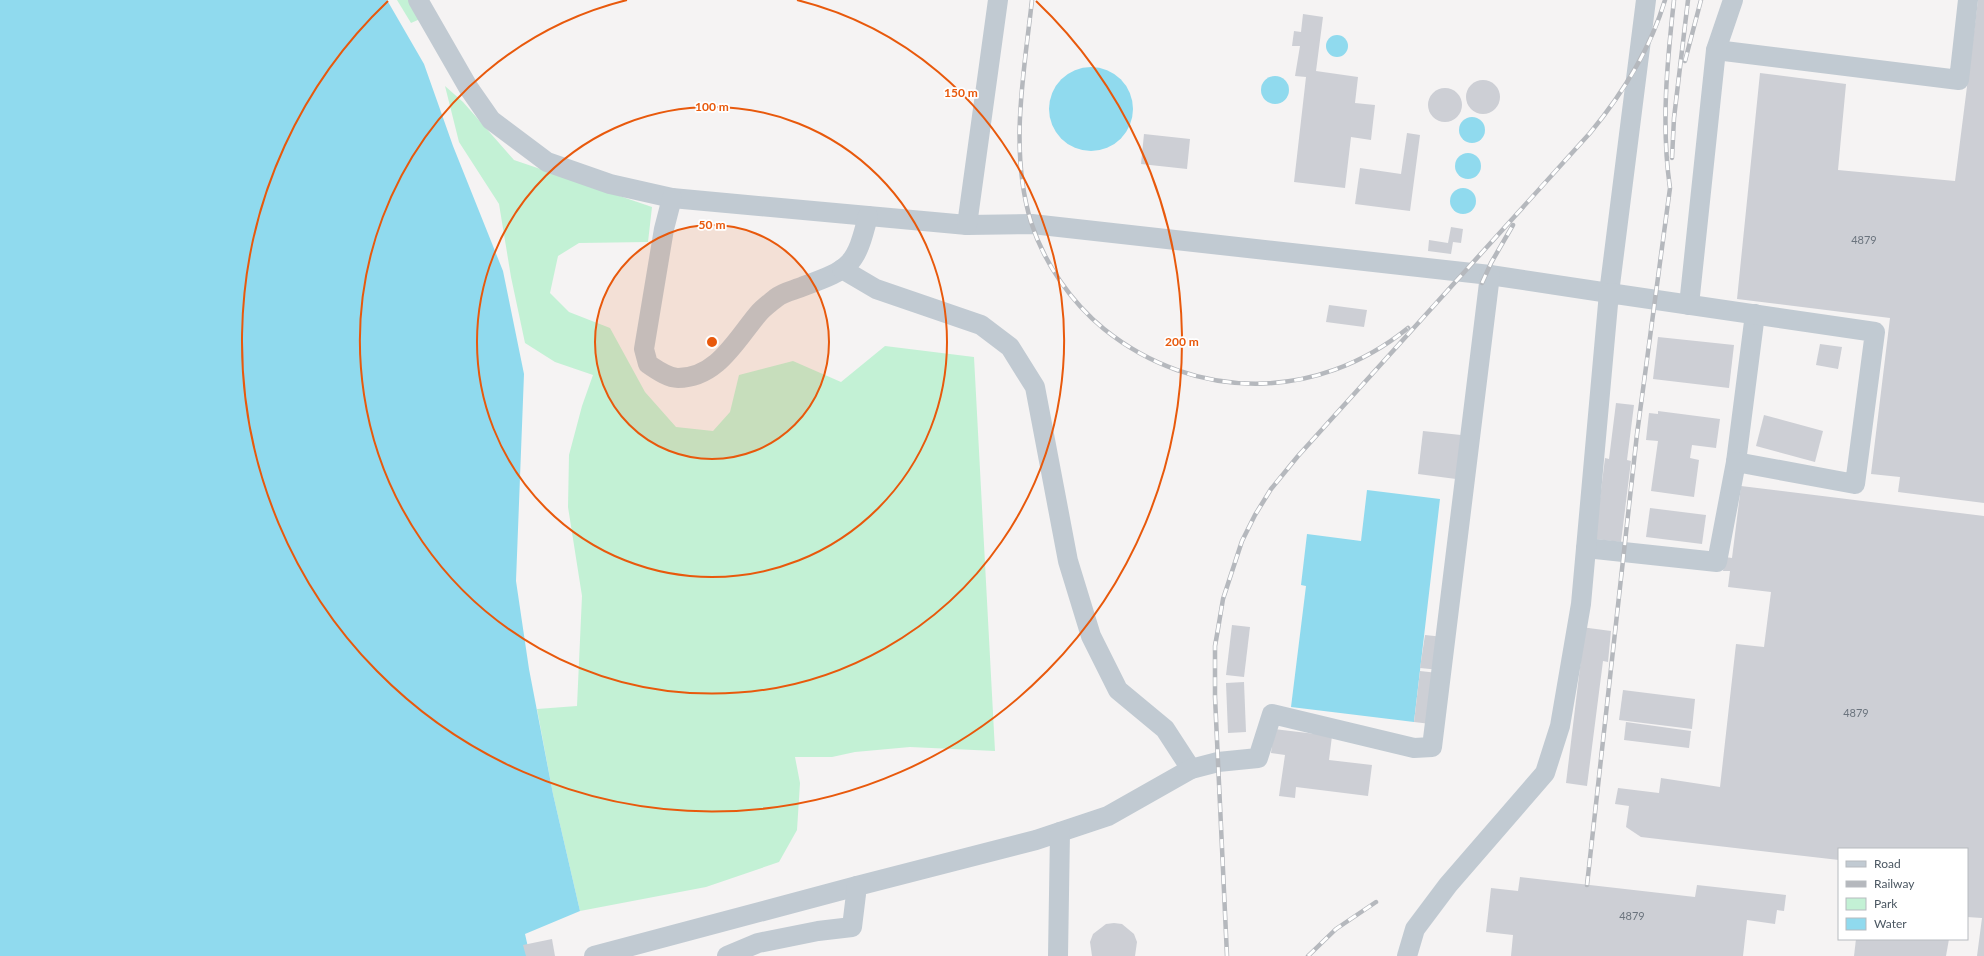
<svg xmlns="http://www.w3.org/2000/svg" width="1984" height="956" viewBox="0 0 1984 956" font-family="Lato,sans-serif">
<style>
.green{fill:#c3f1d5}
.water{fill:#90daee}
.building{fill:#cdcfd5}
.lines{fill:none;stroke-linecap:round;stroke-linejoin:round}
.minor{stroke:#c1cad2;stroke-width:20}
.rail-casing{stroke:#b5b8bd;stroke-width:4.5}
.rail{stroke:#fff;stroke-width:3;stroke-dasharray:9;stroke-linecap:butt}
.ring{fill:none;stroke:#e8590c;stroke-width:2}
.labels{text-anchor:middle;stroke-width:3.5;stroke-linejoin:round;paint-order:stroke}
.number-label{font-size:11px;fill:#6b747e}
.centre{fill:#e8590c;stroke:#fff;stroke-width:2}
.ring-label{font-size:12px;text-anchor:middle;font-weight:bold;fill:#e8590c;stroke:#fff;stroke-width:3.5;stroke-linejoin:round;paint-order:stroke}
</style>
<rect width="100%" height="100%" fill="#f5f3f3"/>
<g class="green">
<path d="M 397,0 L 409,0 L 420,19 L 411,23 Z"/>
<path d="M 445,86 L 463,102 L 514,160 L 652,207 L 648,242 L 579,243 L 558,256 L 550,293 L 569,312 L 610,328 L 645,392 L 676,427 L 713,431 L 730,412 L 739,375 L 793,361 L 841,382 L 885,346 L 974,357 L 995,751 L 910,747 L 855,752 L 832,757 L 795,757 L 800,783 L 797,830 L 779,862 L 706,887 L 580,911 L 553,794 L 537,709 L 577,706 L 582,596 L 568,507 L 569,455 L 582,406 L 593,375 L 555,362 L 525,343 L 511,277 L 499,204 L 459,142 Z"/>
</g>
<g class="water">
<path d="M 0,0 L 387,0 L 424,64 L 453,146 L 503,271 L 524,374 L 516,581 L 529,669 L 553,794 L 580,911 L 525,934 L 530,956 L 0,956 Z"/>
<circle cx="1337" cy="46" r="11"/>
<circle cx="1091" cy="109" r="42"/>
<circle cx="1275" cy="90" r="14"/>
<circle cx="1472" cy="130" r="13"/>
<circle cx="1468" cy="166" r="13"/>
<circle cx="1463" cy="201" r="13"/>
<path d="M 1367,490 L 1440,499 L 1414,722 L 1291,707 L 1306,586 L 1301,585 L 1307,534 L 1361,541 Z"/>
</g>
<g class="building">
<path d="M 1978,0 L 1984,0 L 1984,503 L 1898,492 L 1900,477 L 1871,474 L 1890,318 L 1737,299 L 1760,73 L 1846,84 L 1838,170 L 1955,181 Z"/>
<path d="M 1303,14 L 1323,17 L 1316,71 L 1358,77 L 1355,103 L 1375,105 L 1371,140 L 1351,137 L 1345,188 L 1294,182 L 1306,77 L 1295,76 L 1300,46 L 1292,46 L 1294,31 L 1301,32 Z"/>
<circle cx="1483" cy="97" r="17"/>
<circle cx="1445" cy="105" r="17"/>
<path d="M 1407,133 L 1420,135 L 1410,211 L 1355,204 L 1360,168 L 1401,174 Z"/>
<path d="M 1144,134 L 1190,139 L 1187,169 L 1141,164 Z"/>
<path d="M 1451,227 L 1463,229 L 1461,243 L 1453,242 L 1451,254 L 1428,251 L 1429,240 L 1448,243 Z"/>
<path d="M 1329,305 L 1367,310 L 1364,327 L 1326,322 Z"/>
<path d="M 1658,337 L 1734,345 L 1729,388 L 1653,379 Z"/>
<path d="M 1820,344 L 1842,347 L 1838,369 L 1816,365 Z"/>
<path d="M 1616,403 L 1634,405 L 1627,460 L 1631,461 L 1621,542 L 1595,539 L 1605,458 L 1609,459 Z"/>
<path d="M 1658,411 L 1720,419 L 1716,448 L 1692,445 L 1690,458 L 1699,460 L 1694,497 L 1651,491 L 1658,441 L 1646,440 L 1649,413 L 1658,414 Z"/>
<path d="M 1764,415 L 1823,431 L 1815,462 L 1756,446 Z"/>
<path d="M 1423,431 L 1461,435 L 1456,479 L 1418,474 Z"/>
<path d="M 1741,486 L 1984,516 L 1984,956 L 1977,956 L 1982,918 L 1967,917 L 1967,849 L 1839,849 L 1839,860 L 1641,837 L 1626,827 L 1629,806 L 1615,804 L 1618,788 L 1659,793 L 1661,778 L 1720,787 L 1736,644 L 1764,647 L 1771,592 L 1728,587 L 1730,571 L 1723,571 L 1725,557 L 1732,558 Z"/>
<path d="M 1650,508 L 1706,515 L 1702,544 L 1646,537 Z"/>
<path d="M 1232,625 L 1250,627 L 1244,677 L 1226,675 Z"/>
<path d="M 1581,627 L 1611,631 L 1608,662 L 1603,661 L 1587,786 L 1566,783 L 1581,659 Z"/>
<path d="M 1425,635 L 1444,637 L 1440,670 L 1420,668 Z"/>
<path d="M 1420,671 L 1438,673 L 1431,724 L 1414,722 Z"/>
<path d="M 1244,682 L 1246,732 L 1228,733 L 1226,683 Z"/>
<path d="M 1623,690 L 1695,699 L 1692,729 L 1619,720 Z"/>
<path d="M 1626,722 L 1691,731 L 1689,748 L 1624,740 Z"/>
<path d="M 1274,729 L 1332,736 L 1329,760 L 1372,765 L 1368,796 L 1296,787 L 1295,798 L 1279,796 L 1285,755 L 1271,753 Z"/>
<path d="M 1520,877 L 1695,897 L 1697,885 L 1786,895 L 1784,911 L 1777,910 L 1775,924 L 1747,920 L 1743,956 L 1511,956 L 1513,935 L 1486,932 L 1491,888 L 1518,891 Z"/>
<path d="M 1114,923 L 1122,924 L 1134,934 L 1137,942 L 1135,956 L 1092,956 L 1090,942 L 1093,934 L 1106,924 Z"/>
<path d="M 552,939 L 555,956 L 526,956 L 523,945 Z"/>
<path d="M 1856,939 L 1949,939 L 1946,956 L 1854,956 Z"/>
</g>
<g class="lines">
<g class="minor">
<path d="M 418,0 L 468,87 L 491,120 L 547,162 L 610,184 L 672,198 L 967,225 L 1032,224 L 1490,275 L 1609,293 L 1646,0"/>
<path d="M 1716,50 L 1733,0"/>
<path d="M 672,198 L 664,229 L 644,349 L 648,364 C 657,370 668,378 678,378 C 717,378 736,340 758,314 C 763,308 770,303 776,298 C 783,292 795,290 804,286 C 851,269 856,265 868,216"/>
<path d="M 967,225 L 998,0"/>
<path d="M 842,269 L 876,289 L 981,325 L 1010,347 L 1035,387 L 1068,561 L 1091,636 L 1118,690 L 1165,729 L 1191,769"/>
<path d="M 1689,305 L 1716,50 L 1959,80 L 1968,0"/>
<path d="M 1586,548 L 1717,562 L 1736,462 L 1755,314"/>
<path d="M 594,956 L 857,886"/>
<path d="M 727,956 L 758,943 L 818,931 L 852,927 L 857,886 L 1036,840 L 1108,816 L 1191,769 L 1218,762 L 1258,758 L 1272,714 L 1414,748 L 1432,747 L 1490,275"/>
<path d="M 1058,956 L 1060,832"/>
<path d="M 1407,956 L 1415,929 L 1448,885 L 1545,773 L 1560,726 L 1581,604 L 1609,293 L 1875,332 L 1855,484 L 1736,462"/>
</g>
<g class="rail-casing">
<g id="rail">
<path d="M 1032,0 C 1024,73 1009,150 1031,222 C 1044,263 1071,302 1104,329 C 1195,402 1317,402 1408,328"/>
<path d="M 1685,61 L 1701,0"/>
<path d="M 1672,158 L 1674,118 L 1688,0"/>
<path d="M 1482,283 L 1491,263 L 1513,225"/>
<path d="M 1587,885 L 1637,434 L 1670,188 C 1661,126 1667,63 1674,0"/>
<path d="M 1227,956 L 1215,697 L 1215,646 L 1218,629 L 1223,599 L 1242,541 L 1255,515 L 1271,489 L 1298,456 L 1590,133 C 1623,93 1650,50 1665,0"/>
<path d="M 1308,956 L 1336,929 L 1376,902"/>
</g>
</g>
<use href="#rail" class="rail"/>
</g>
<circle cx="712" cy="342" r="117" fill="#e8590c" fill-opacity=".12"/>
<g class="ring">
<circle cx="712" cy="342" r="117"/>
<circle cx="712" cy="342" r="235"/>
<path d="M797 0A352 352 0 1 1 627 0"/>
<path d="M1036 1A470 470 0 1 1 388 1"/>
</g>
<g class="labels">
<g class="number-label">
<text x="1864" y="244">4879</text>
<text x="1856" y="717">4879</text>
<text x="1632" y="920">4879</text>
</g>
</g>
<circle cx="712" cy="342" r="6" class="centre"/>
<g class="ring-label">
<text x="961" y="97">150 m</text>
<text x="712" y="111">100 m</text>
<text x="712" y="229">50 m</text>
<text x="1182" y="346">200 m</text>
</g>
<rect x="1838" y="848" width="130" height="92" fill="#ffffff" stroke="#b7bbc0"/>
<rect x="1846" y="861" width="20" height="6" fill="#c1cad2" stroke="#b7bbc0"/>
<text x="1874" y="868" font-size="12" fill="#4a5661">Road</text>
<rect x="1846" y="881" width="20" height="6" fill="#b5b8bd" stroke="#b7bbc0"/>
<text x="1874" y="888" font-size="12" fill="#4a5661">Railway</text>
<rect x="1846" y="898" width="20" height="12" fill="#c3f1d5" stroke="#b7bbc0"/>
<text x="1874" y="908" font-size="12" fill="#4a5661">Park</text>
<rect x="1846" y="918" width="20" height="12" fill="#90daee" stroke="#b7bbc0"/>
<text x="1874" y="928" font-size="12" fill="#4a5661">Water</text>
</svg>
